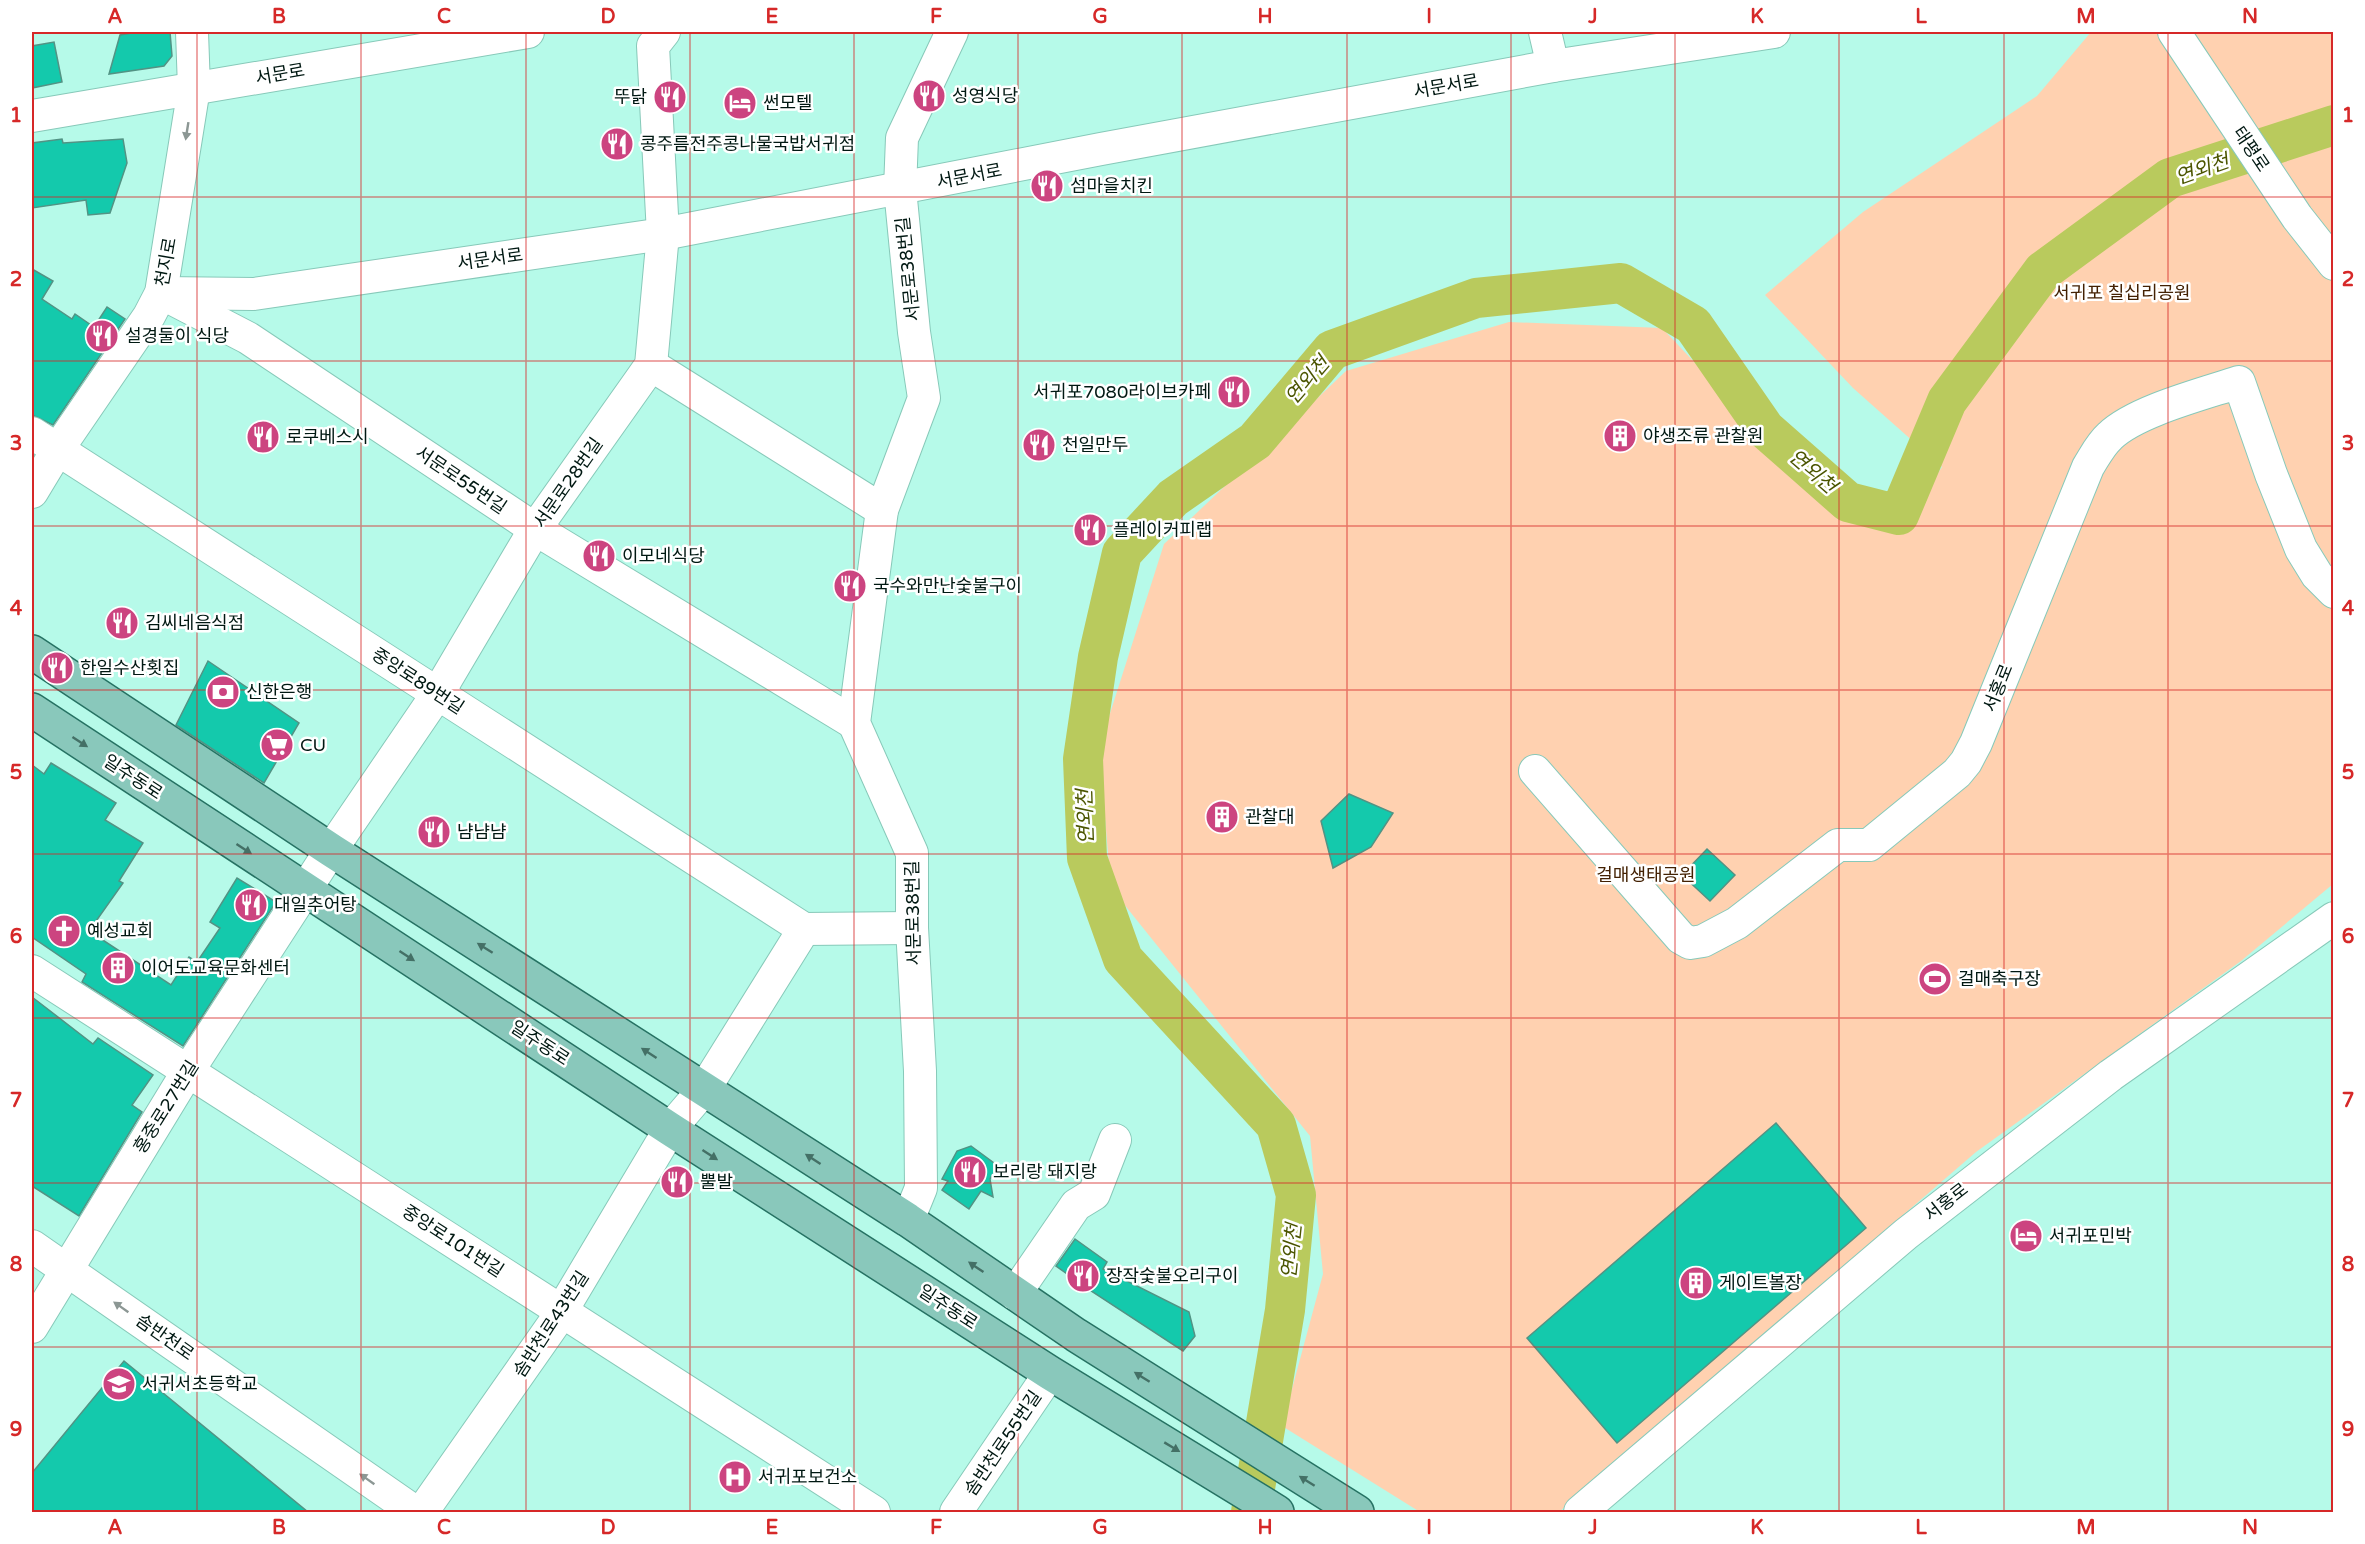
<svg xmlns="http://www.w3.org/2000/svg" width="2365" height="1544" viewBox="0 0 2365 1544" font-family="'Varela Round','Noto Sans KR',sans-serif">
<style>
.green{fill:#ffd1b0}
.lines{fill:none;stroke-linecap:round;stroke-linejoin:round}
.river{stroke:#b9ca5d;stroke-width:40}
.building{fill:#14c9ac;stroke:#529384;stroke-width:1.5}
.minor-casing{stroke:#87c9b9;stroke-width:34}
.major-casing{stroke:#267263;stroke-width:36}
.minor{stroke:#fff;stroke-width:32}
.major{stroke:#89c8bb;stroke-width:33}
.oneway{fill:#8c9794}
.oneway2{fill:#447066}
.grid{fill:none;stroke:#d62828;stroke-width:1.5;stroke-opacity:0.55}
.labels{text-anchor:middle;stroke-width:5;stroke-linejoin:round;paint-order:stroke}
.street-label{font-size:18px;fill:#001812;stroke:#fff}
.poi-label{font-size:18px;fill:#001812;stroke:#fff;text-anchor:start}
.park-label{font-size:18px;fill:#432103;stroke:#fff}
.water-label{font-size:20px;font-style:italic;fill:#4b5500;stroke:#fff}
.neatline{fill:none;stroke:#d62828;stroke-width:2}
.grid-label{font-size:20px;text-anchor:middle;font-weight:bold;fill:#d62828}
</style>
<rect width="100%" height="100%" fill="#b6fae9"/>
<path class="green" d="M 2091,32 L 2333,32 L 2333,884 L 2241,961 L 1976,1152 L 1559,1512 L 1420,1512 L 1282,1426 L 1323,1274 L 1310,1136 L 1111,888 L 1099,748 L 1164,544 L 1346,371 L 1509,322 L 1662,328 L 1801,475 L 1901,528 L 1942,467 L 1853,388 L 1765,295 L 1863,212 L 2037,96 Z"/>
<g class="lines">
<path class="river" d="M 1251,1512 L 1285,1310 L 1296,1195 L 1276,1125 L 1123,959 L 1087,858 L 1083,759 L 1098,657 L 1122,553 L 1173,498 L 1255,441 L 1332,350 L 1476,298 L 1621,283 L 1693,325 L 1765,429 L 1848,502 L 1899,515 L 1947,401 L 2043,271 L 2170,178 L 2334,125"/>
</g>
<g class="building">
<path d="M 137,32 L 170,32 L 172,56 L 164,66 L 109,74 L 120,35 Z"/>
<path d="M 54,42 L 62,82 L 32,88 L 32,46 Z"/>
<path d="M 62,139 L 63,143 L 123,139 L 127,163 L 110,213 L 88,215 L 86,200 L 32,208 L 32,143 Z"/>
<path d="M 32,269 L 53,281 L 42,299 L 72,319 L 75,314 L 94,327 L 107,307 L 125,319 L 53,425 L 32,415 Z"/>
<path d="M 1627,422 L 1635,441 L 1614,451 L 1605,432 Z"/>
<path d="M 208,661 L 299,723 L 264,783 L 176,725 Z"/>
<path d="M 51,763 L 116,803 L 105,820 L 143,843 L 119,881 L 123,883 L 89,931 L 171,985 L 189,957 L 197,962 L 220,928 L 210,922 L 237,878 L 276,902 L 183,1046 L 82,982 L 86,974 L 32,937 L 32,765 L 44,774 Z"/>
<path d="M 1349,794 L 1393,813 L 1371,847 L 1333,868 L 1321,821 Z"/>
<path d="M 1218,803 L 1235,812 L 1225,831 L 1208,822 Z"/>
<path d="M 1707,849 L 1735,875 L 1710,901 L 1682,875 Z"/>
<path d="M 32,997 L 93,1044 L 98,1038 L 153,1075 L 132,1105 L 142,1112 L 79,1216 L 32,1186 Z"/>
<path d="M 1776,1123 L 1866,1228 L 1617,1443 L 1527,1338 Z"/>
<path d="M 971,1146 L 998,1166 L 990,1179 L 993,1197 L 981,1191 L 969,1209 L 942,1190 L 948,1181 L 942,1179 L 957,1151 Z"/>
<path d="M 1075,1239 L 1107,1262 L 1103,1269 L 1189,1312 L 1195,1336 L 1183,1351 L 1088,1289 L 1056,1266 Z"/>
<path d="M 124,1361 L 308,1512 L 32,1512 L 32,1473 Z"/>
</g>
<g class="lines">
<g class="minor-casing">
<g id="minor">
<path d="M 1545,32 L 1553,66"/>
<path d="M 2174,32 L 2297,217 L 2334,264"/>
<path d="M 32,116 L 528,32"/>
<path d="M 161,293 L 254,294 L 663,234 L 1101,149 L 1553,66 L 1774,32"/>
<path d="M 167,296 L 248,338 L 535,529 L 854,723"/>
<path d="M 651,365 L 882,510"/>
<path d="M 32,433 L 804,929 L 705,1088 L 670,1129 L 555,1322 L 422,1512"/>
<path d="M 32,492 L 58,449 L 149,316 L 161,293 L 194,88 L 192,32"/>
<path d="M 1535,771 L 1681,938 L 1690,943 L 1703,941 L 1737,923 L 1838,845 L 1869,845 L 1957,773 L 1966,762 L 1976,743 L 2088,467 C 2095,456 2100,445 2110,436 C 2136,411 2203,394 2239,382 L 2271,474 L 2301,549 L 2317,575 L 2334,592"/>
<path d="M 804,929 L 912,928"/>
<path d="M 32,971 L 874,1512"/>
<path d="M 908,1220 L 921,1188 L 920,1071 L 912,928 L 912,853 L 854,723 L 882,510 L 924,398 L 914,332 L 900,189 L 902,138 L 952,32"/>
<path d="M 32,1246 L 415,1512"/>
<path d="M 1015,1294 L 1076,1205 L 1094,1194 L 1115,1140"/>
<path d="M 32,1327 L 188,1071 L 331,850 L 438,693 L 535,529 L 651,365 L 663,234 L 653,46 L 664,32"/>
<path d="M 956,1512 L 1050,1373"/>
<path d="M 1580,1512 L 1906,1234 L 2111,1075 L 2334,918"/>
</g>
</g>
<g class="major-casing">
<g id="major">
<path d="M 32,652 L 331,850 L 908,1220 L 1076,1335 L 1357,1512"/>
<path d="M 32,710 L 670,1129 L 1050,1373 L 1277,1512"/>
</g>
</g>
<use href="#minor" class="minor"/>
<use href="#major" class="major"/>
</g>
<defs><path id="oneway-solid" d="M-6-.8H1V-3.2L6.5 0L1 3.2V.8H-6Z" transform="scale(1.5)"/></defs>
<g class="oneway">
<use href="#oneway-solid" transform="translate(187 131) rotate(99)"/>
<use href="#oneway-solid" transform="translate(121 1307) rotate(-145)"/>
<use href="#oneway-solid" transform="translate(367 1479) rotate(-145)"/>
</g>
<g class="oneway2">
<use href="#oneway-solid" transform="translate(80 742) rotate(33)"/>
<use href="#oneway-solid" transform="translate(244 849) rotate(33)"/>
<use href="#oneway-solid" transform="translate(485 948) rotate(-148)"/>
<use href="#oneway-solid" transform="translate(407 956) rotate(33)"/>
<use href="#oneway-solid" transform="translate(649 1053) rotate(-147)"/>
<use href="#oneway-solid" transform="translate(710 1155) rotate(33)"/>
<use href="#oneway-solid" transform="translate(813 1159) rotate(-147)"/>
<use href="#oneway-solid" transform="translate(976 1267) rotate(-146)"/>
<use href="#oneway-solid" transform="translate(1142 1377) rotate(-148)"/>
<use href="#oneway-solid" transform="translate(1172 1447) rotate(31)"/>
<use href="#oneway-solid" transform="translate(1307 1481) rotate(-148)"/>
</g>
<path class="grid" d="M 197,32 L 197,1512M 361,32 L 361,1512M 526,32 L 526,1512M 690,32 L 690,1512M 854,32 L 854,1512M 1018,32 L 1018,1512M 1182,32 L 1182,1512M 1347,32 L 1347,1512M 1511,32 L 1511,1512M 1675,32 L 1675,1512M 1839,32 L 1839,1512M 2004,32 L 2004,1512M 2168,32 L 2168,1512M 32,197 L 2334,197M 32,361 L 2334,361M 32,526 L 2334,526M 32,690 L 2334,690M 32,854 L 2334,854M 32,1018 L 2334,1018M 32,1183 L 2334,1183M 32,1347 L 2334,1347"/>
<defs>
<g id="restaurant-disc" transform="scale(1.725)"><circle r="9.5" fill="#cc4480" stroke="#fff"/><path d="M-5-6h1v4h1v-4h1v4h1v-4h1v5L-1.5 .5V6h-2V.5L-5-1ZM5-6V6H3V1.5H1.5Q1.5-4 5-6Z" fill="#fff"/></g>
<g id="hotel-disc" transform="scale(1.725)"><circle r="9.5" fill="#cc4480" stroke="#fff"/><path d="M-6-4.5h1.5V1H6V5H4.5V3h-9V5H-6ZM-4 0a1.8 1.8 0 1 1 3.6 0ZM.5 0V-2.5h3Q6-2.5 6 0Z" fill="#fff"/></g>
<g id="building-disc" transform="scale(1.725)"><circle r="9.5" fill="#cc4480" stroke="#fff"/><path d="M-4-6H4V6H1V3H-1V6H-4ZM-2.5-4.3h1.7v1.8h-1.7ZM.8-4.3h1.7v1.8H.8ZM-2.5-1h1.7V.8h-1.7ZM.8-1h1.7V.8H.8Z" fill="#fff"/></g>
<g id="bank-disc" transform="scale(1.725)"><circle r="9.5" fill="#cc4480" stroke="#fff"/><path d="M-6-4H6V4H-6ZM0-2.3a2.3 2.3 0 1 0 0 4.6a2.3 2.3 0 1 0 0-4.6Z" fill="#fff"/></g>
<g id="supermarket-disc" transform="scale(1.725)"><circle r="9.5" fill="#cc4480" stroke="#fff"/><path d="M-6-5.5h2.5l.6 2H6L4.5 2H-2.5L-4.4-4H-6ZM-1.5 3.2a1.3 1.3 0 1 0 .1 0ZM3 3.2a1.3 1.3 0 1 0 .1 0Z" fill="#fff"/></g>
<g id="church-disc" transform="scale(1.725)"><circle r="9.5" fill="#cc4480" stroke="#fff"/><path d="M-1.2-6h2.4v3.5h3.3v2.4h-3.3V6h-2.4V-.1h-3.3v-2.4h3.3Z" fill="#fff"/></g>
<g id="stadium-disc" transform="scale(1.725)"><circle r="9.5" fill="#cc4480" stroke="#fff"/><path d="M0-5a6.5 5 0 1 0 0 10a6.5 5 0 1 0 0-10ZM-3.5-1.8h7v3.6h-7Z" fill="#fff"/></g>
<g id="school-disc" transform="scale(1.725)"><circle r="9.5" fill="#cc4480" stroke="#fff"/><path d="M0-5L7-2L0 1L-7-2ZM-4 1L0 2.5L4 1V4Q0 6-4 4Z" fill="#fff"/></g>
<g id="hospital-disc" transform="scale(1.725)"><circle r="9.5" fill="#cc4480" stroke="#fff"/><path d="M-5-5h3v3.5h4V-5h3V5h-3V1.5h-4V5h-3Z" fill="#fff"/></g>
</defs>
<g fill-rule="evenodd">
<use href="#restaurant-disc" x="929" y="96"/>
<use href="#restaurant-disc" x="670" y="97"/>
<use href="#hotel-disc" x="740" y="103"/>
<use href="#restaurant-disc" x="617" y="144"/>
<use href="#restaurant-disc" x="1047" y="186"/>
<use href="#restaurant-disc" x="102" y="336"/>
<use href="#restaurant-disc" x="1234" y="392"/>
<use href="#building-disc" x="1620" y="436"/>
<use href="#restaurant-disc" x="263" y="437"/>
<use href="#restaurant-disc" x="1039" y="445"/>
<use href="#restaurant-disc" x="1090" y="530"/>
<use href="#restaurant-disc" x="599" y="556"/>
<use href="#restaurant-disc" x="850" y="586"/>
<use href="#restaurant-disc" x="122" y="623"/>
<use href="#restaurant-disc" x="57" y="668"/>
<use href="#bank-disc" x="223" y="692"/>
<use href="#supermarket-disc" x="277" y="745"/>
<use href="#building-disc" x="1222" y="817"/>
<use href="#restaurant-disc" x="434" y="832"/>
<use href="#restaurant-disc" x="251" y="905"/>
<use href="#church-disc" x="64" y="931"/>
<use href="#building-disc" x="118" y="968"/>
<use href="#stadium-disc" x="1935" y="979"/>
<use href="#restaurant-disc" x="970" y="1172"/>
<use href="#restaurant-disc" x="677" y="1182"/>
<use href="#hotel-disc" x="2026" y="1236"/>
<use href="#restaurant-disc" x="1083" y="1276"/>
<use href="#building-disc" x="1696" y="1283"/>
<use href="#school-disc" x="119" y="1384"/>
<use href="#hospital-disc" x="735" y="1477"/>
</g>
<g class="labels">
<g class="street-label">
<text transform="translate(280 74) rotate(-10)" y="6">서문로</text>
<text transform="translate(1446 86) rotate(-10)" y="6">서문서로</text>
<text transform="translate(2251 149) rotate(56)" y="6">태평로</text>
<text transform="translate(969 176) rotate(-11)" y="6">서문서로</text>
<text transform="translate(490 259) rotate(-8)" y="6">서문서로</text>
<text transform="translate(166 262) rotate(-80)" y="6">천지로</text>
<text transform="translate(908 269) rotate(-96)" y="6">서문로38번길</text>
<text transform="translate(461 480) rotate(34)" y="6">서문로55번길</text>
<text transform="translate(568 483) rotate(-55)" y="6">서문로28번길</text>
<text transform="translate(418 681) rotate(33)" y="6">중앙로89번길</text>
<text transform="translate(1998 688) rotate(-68)" y="6">서홍로</text>
<text transform="translate(133 777) rotate(33)" y="6">일주동로</text>
<text transform="translate(913 913) rotate(-91)" y="6">서문로38번길</text>
<text transform="translate(540 1043) rotate(33)" y="6">일주동로</text>
<text transform="translate(166 1107) rotate(-58)" y="6">홍중로27번길</text>
<text transform="translate(1946 1202) rotate(-38)" y="6">서홍로</text>
<text transform="translate(453 1241) rotate(33)" y="6">중앙로101번길</text>
<text transform="translate(948 1307) rotate(33)" y="6">일주동로</text>
<text transform="translate(551 1324) rotate(-57)" y="6">솜반천로43번길</text>
<text transform="translate(165 1337) rotate(35)" y="6">솜반천로</text>
<text transform="translate(1003 1443) rotate(-56)" y="6">솜반천로55번길</text>
</g>
<g class="poi-label">
<text x="952" y="102">성영식당</text>
<text x="647" y="103" text-anchor="end">뚜닭</text>
<text x="763" y="109">썬모텔</text>
<text x="640" y="150">콩주름전주콩나물국밥서귀점</text>
<text x="1070" y="192">섬마을치킨</text>
<text x="125" y="342">설경둘이 식당</text>
<text x="1211" y="398" text-anchor="end">서귀포7080라이브카페</text>
<text x="1643" y="442">야생조류 관찰원</text>
<text x="286" y="443">로쿠베스시</text>
<text x="1062" y="451">천일만두</text>
<text x="1113" y="536">플레이커피랩</text>
<text x="622" y="562">이모네식당</text>
<text x="873" y="592">국수와만난숯불구이</text>
<text x="145" y="629">김씨네음식점</text>
<text x="80" y="674">한일수산횟집</text>
<text x="246" y="698">신한은행</text>
<text x="300" y="751">CU</text>
<text x="1245" y="823">관찰대</text>
<text x="457" y="838">냠냠냠</text>
<text x="274" y="911">대일추어탕</text>
<text x="87" y="937">예성교회</text>
<text x="141" y="974">이어도교육문화센터</text>
<text x="1958" y="985">걸매축구장</text>
<text x="993" y="1178">보리랑 돼지랑</text>
<text x="700" y="1188">뿔발</text>
<text x="2049" y="1242">서귀포민박</text>
<text x="1106" y="1282">장작숯불오리구이</text>
<text x="1719" y="1289">게이트볼장</text>
<text x="142" y="1390">서귀서초등학교</text>
<text x="758" y="1483">서귀포보건소</text>
</g>
<g class="park-label">
<text x="2122" y="299">서귀포 칠십리공원</text>
<text x="1646" y="881">걸매생태공원</text>
</g>
<g class="water-label">
<text transform="translate(2202 169) rotate(-19)" y="7">연외천</text>
<text transform="translate(1307 380) rotate(-49)" y="7">연외천</text>
<text transform="translate(1813 471) rotate(41)" y="7">연외천</text>
<text transform="translate(1085 817) rotate(-92)" y="7">연외천</text>
<text transform="translate(1291 1251) rotate(-84)" y="7">연외천</text>
</g>
</g>
<rect width="2365" height="1544" fill="none" stroke="#ffffff" stroke-width="66"/>
<rect x="33" y="33" width="2299" height="1478" class="neatline"/>
<g class="grid-label">
<text x="115" y="23">A</text>
<text x="279" y="23">B</text>
<text x="444" y="23">C</text>
<text x="608" y="23">D</text>
<text x="772" y="23">E</text>
<text x="936" y="23">F</text>
<text x="1100" y="23">G</text>
<text x="1265" y="23">H</text>
<text x="1429" y="23">I</text>
<text x="1593" y="23">J</text>
<text x="1757" y="23">K</text>
<text x="1921" y="23">L</text>
<text x="2086" y="23">M</text>
<text x="2250" y="23">N</text>
<text x="16" y="122">1</text>
<text x="2348" y="122">1</text>
<text x="16" y="286">2</text>
<text x="2348" y="286">2</text>
<text x="16" y="450">3</text>
<text x="2348" y="450">3</text>
<text x="16" y="615">4</text>
<text x="2348" y="615">4</text>
<text x="16" y="779">5</text>
<text x="2348" y="779">5</text>
<text x="16" y="943">6</text>
<text x="2348" y="943">6</text>
<text x="16" y="1107">7</text>
<text x="2348" y="1107">7</text>
<text x="16" y="1271">8</text>
<text x="2348" y="1271">8</text>
<text x="16" y="1436">9</text>
<text x="2348" y="1436">9</text>
<text x="115" y="1534">A</text>
<text x="279" y="1534">B</text>
<text x="444" y="1534">C</text>
<text x="608" y="1534">D</text>
<text x="772" y="1534">E</text>
<text x="936" y="1534">F</text>
<text x="1100" y="1534">G</text>
<text x="1265" y="1534">H</text>
<text x="1429" y="1534">I</text>
<text x="1593" y="1534">J</text>
<text x="1757" y="1534">K</text>
<text x="1921" y="1534">L</text>
<text x="2086" y="1534">M</text>
<text x="2250" y="1534">N</text>
</g>
</svg>
